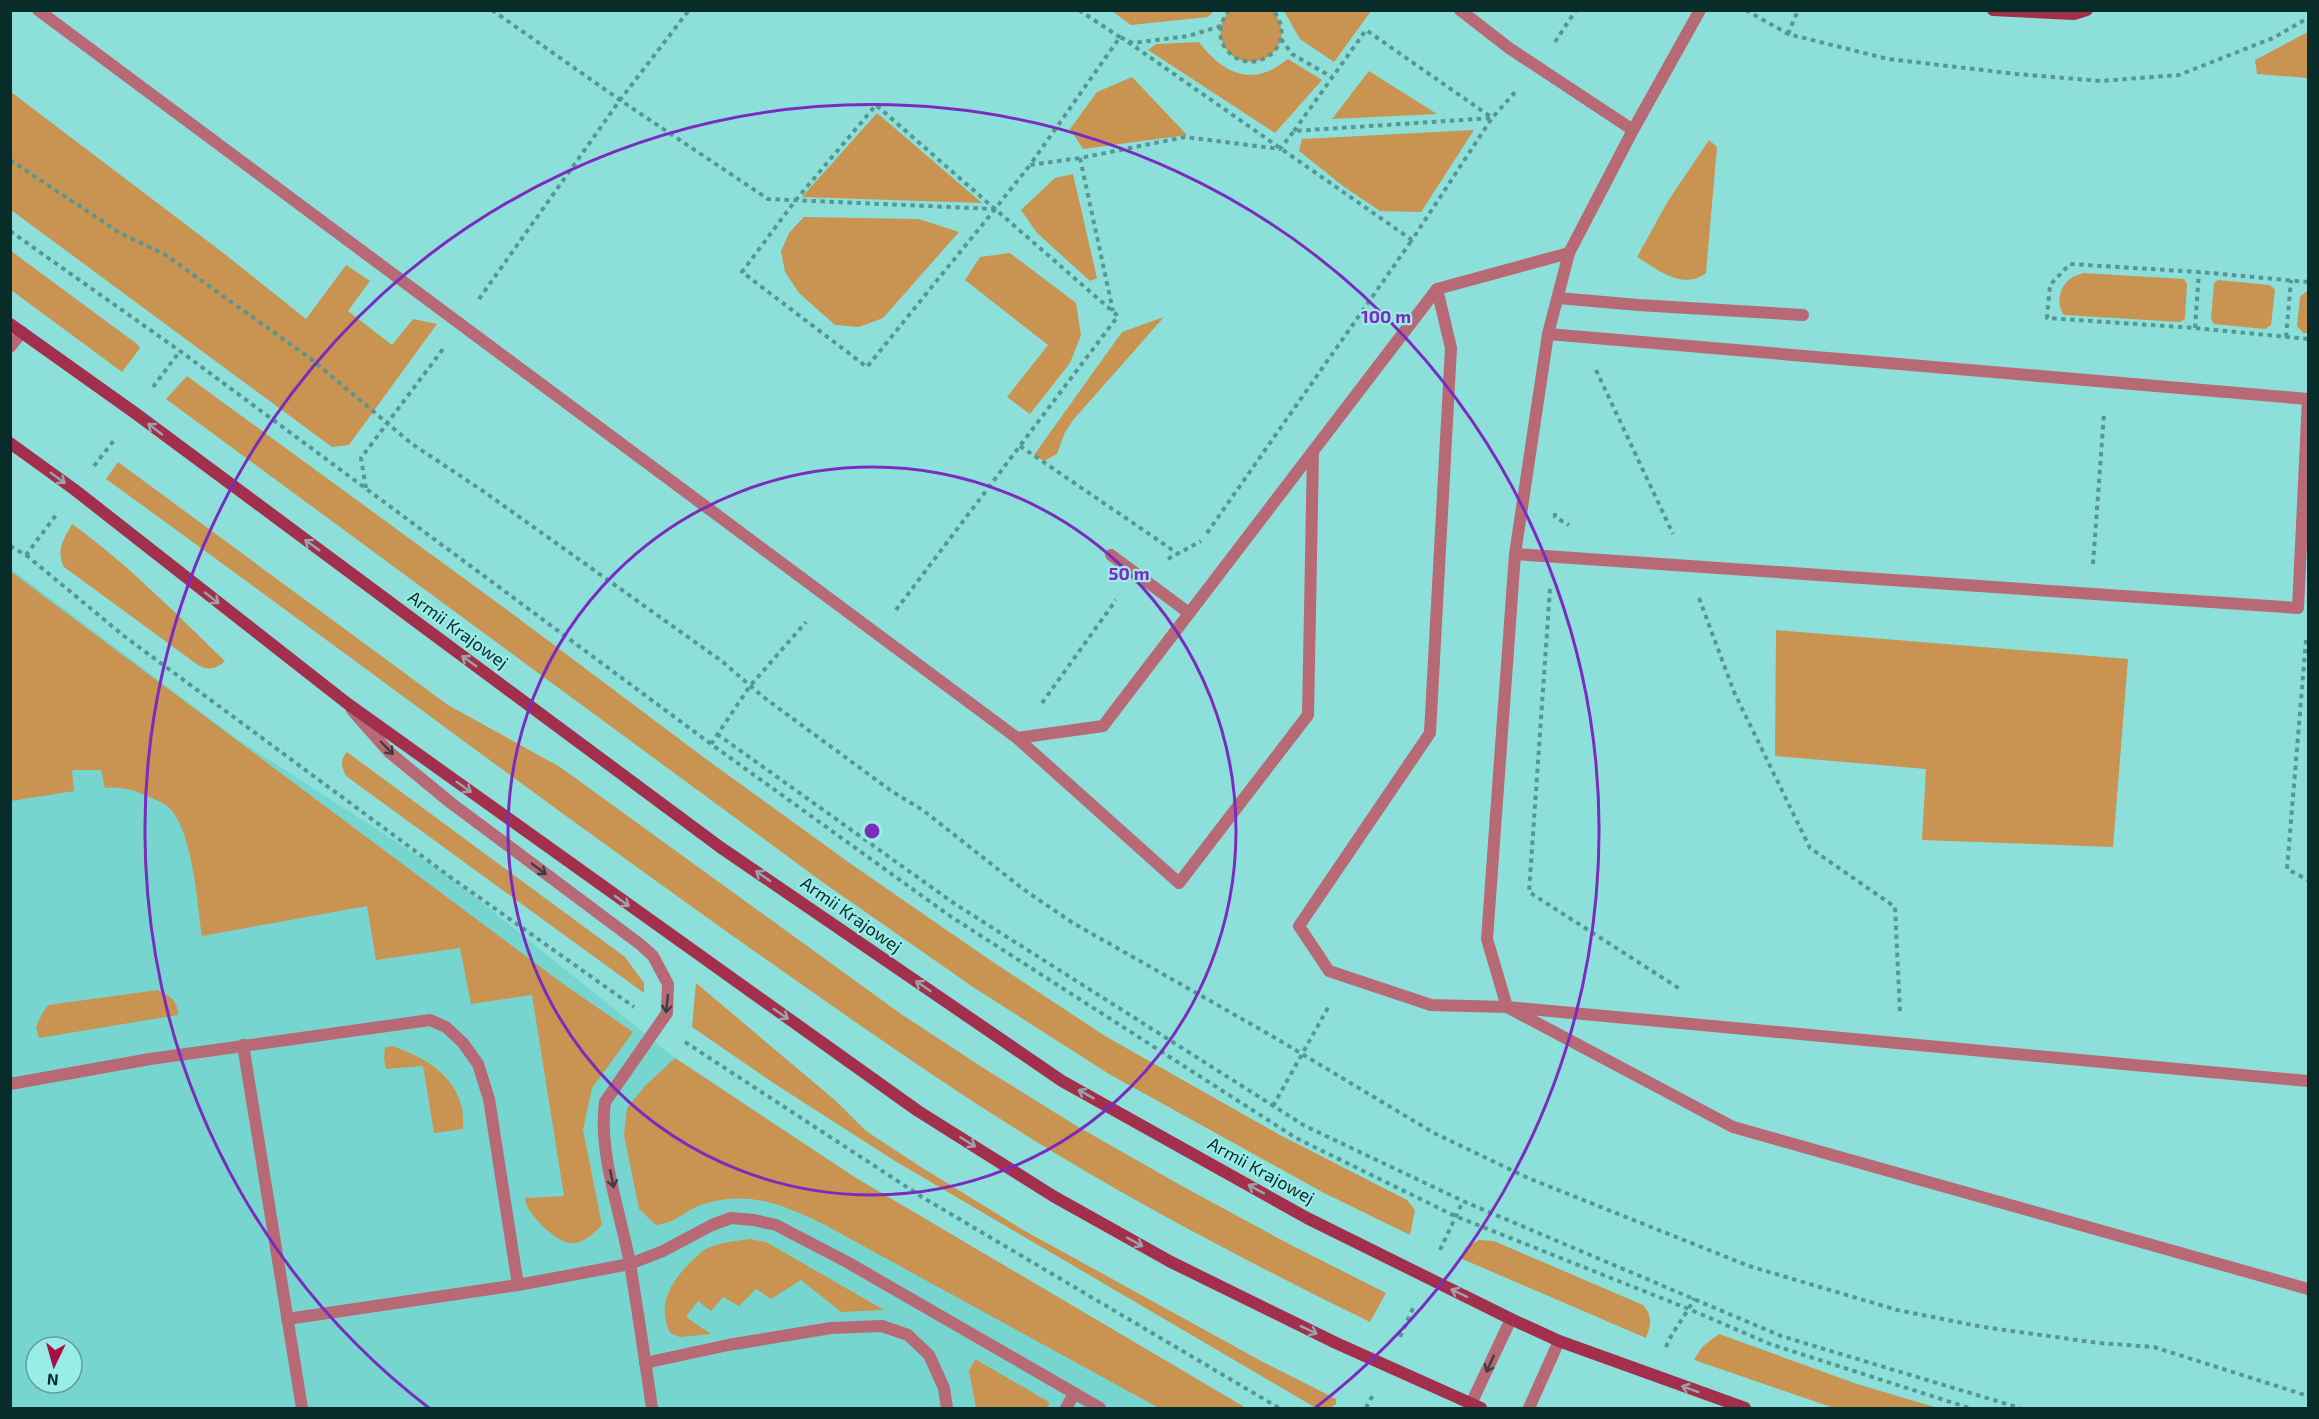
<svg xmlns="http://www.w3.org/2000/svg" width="2319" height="1419" viewBox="0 0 2319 1419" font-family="'Exo 2',sans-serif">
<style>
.built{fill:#76d5ce;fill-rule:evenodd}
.green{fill:#c99351}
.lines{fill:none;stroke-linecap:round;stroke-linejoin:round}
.path{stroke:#579793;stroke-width:4;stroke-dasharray:4.5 4.5;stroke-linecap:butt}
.lane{stroke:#b76976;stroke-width:12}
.street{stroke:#b76976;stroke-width:12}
.secondary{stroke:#a22f4c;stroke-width:12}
.oneway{stroke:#9da1a9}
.oneway2{stroke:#3d3e41}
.ring{fill:none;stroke:#7b2cbf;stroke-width:3}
.labels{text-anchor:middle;stroke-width:4.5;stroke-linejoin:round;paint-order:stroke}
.street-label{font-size:18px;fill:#082c2a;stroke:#9aede7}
.centre{fill:#7b2cbf;stroke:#9aede7;stroke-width:3}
.ring-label{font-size:18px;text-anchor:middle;font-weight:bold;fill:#7b2cbf;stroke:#9aede7;stroke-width:4.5;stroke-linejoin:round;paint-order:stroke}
</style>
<rect width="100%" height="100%" fill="#8de0da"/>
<path class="built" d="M 10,568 L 237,739 L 449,876 L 675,1058 L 856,1178 L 1246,1408 L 11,1408 ZM 36,1347 L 72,1347 L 72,1383 L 36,1383 Z"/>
<g class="green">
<path d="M 1229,10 L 1273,11 C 1303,48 1247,83 1224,46 C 1217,34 1221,21 1229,10 Z"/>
<path d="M 1112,11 L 1214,11 L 1208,17 L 1131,25 Z"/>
<path d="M 1284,11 L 1371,11 L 1334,62 L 1300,39 Z"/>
<path d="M 2308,32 L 2308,78 L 2257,74 L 2255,60 Z"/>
<path d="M 1199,42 C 1214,62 1236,81 1263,73 C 1272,71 1281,64 1288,59 L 1322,80 L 1275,133 L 1148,50 L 1156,44 Z"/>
<path d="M 1369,71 L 1437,114 L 1332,119 Z"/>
<path d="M 1132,77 L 1187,135 L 1083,149 L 1070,129 L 1097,92 Z"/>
<path d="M 11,92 L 222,252 L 306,319 L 346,265 L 370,281 L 348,311 L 392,345 L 413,319 L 437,324 L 349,445 L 332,447 L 11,210 Z"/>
<path d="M 877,113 L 982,203 L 802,197 Z"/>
<path d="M 1474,130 L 1421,212 L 1380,211 L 1343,186 L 1299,151 L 1302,139 Z"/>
<path d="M 1709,140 L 1717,147 L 1706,273 C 1683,291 1657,269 1637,257 L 1668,201 Z"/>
<path d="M 1073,174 L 1097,278 L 1090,281 L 1037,233 L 1021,210 L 1055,178 Z"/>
<path d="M 804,217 L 919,219 L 959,232 L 883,318 L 859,327 L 835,325 L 799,293 L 785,272 L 781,251 L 789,233 Z"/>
<path d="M 11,251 L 137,344 L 140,348 L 122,372 L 11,290 Z"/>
<path d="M 1010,253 L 1076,303 L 1081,335 L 1070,363 L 1030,414 L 1007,397 L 1048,345 L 965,280 L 980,257 Z"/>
<path d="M 2083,273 L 2184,279 L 2187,284 L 2185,319 L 2180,322 L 2064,315 C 2056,305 2059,287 2070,279 C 2073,276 2079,275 2083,273 Z"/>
<path d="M 2218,280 L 2270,285 L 2275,290 L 2271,325 L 2265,329 L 2214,324 L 2211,319 L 2214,283 Z"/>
<path d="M 2308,290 L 2308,333 L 2303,333 L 2297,326 L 2300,297 Z"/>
<path d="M 1164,317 L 1074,419 L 1065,432 L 1057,454 L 1044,461 L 1034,455 L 1122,332 Z"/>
<path d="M 187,376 L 510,612 L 710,762 L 851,864 L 987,958 L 1105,1036 L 1278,1134 L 1407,1200 L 1415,1210 L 1410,1235 L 1324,1193 L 1109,1074 L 973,987 L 821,881 L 166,399 Z"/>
<path d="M 118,462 L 448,705 L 560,767 L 901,1014 L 985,1069 L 1075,1125 L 1182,1186 L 1291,1245 L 1386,1293 L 1370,1322 C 1254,1265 1138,1205 1027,1136 C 926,1073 828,1003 730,934 C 520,785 315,630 106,479 Z"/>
<path d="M 72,524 C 128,564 176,614 225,661 C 216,669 209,671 198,665 L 64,567 C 56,550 63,540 72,524 Z"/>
<path d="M 10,571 L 566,986 L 633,1032 L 592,1088 L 583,1130 L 602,1225 C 593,1234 584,1244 570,1243 C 556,1243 524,1211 525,1198 L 564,1196 L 532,995 L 471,1004 L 460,948 L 376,960 L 367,906 L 202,936 C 197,903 193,826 166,805 C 161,802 154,799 149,797 C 135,790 120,786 105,788 L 101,770 L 72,770 L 74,791 L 11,801 Z"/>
<path d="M 1776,630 L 2128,659 L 2113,847 L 1922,840 L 1926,769 L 1775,756 Z"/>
<path d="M 347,752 L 625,957 L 644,983 L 644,993 L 346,776 C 341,766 340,760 347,752 Z"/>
<path d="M 696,983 L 836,1101 L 866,1131 L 921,1167 L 1025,1231 L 1263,1362 L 1336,1399 L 1336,1404 L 1330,1408 L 1316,1408 L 895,1161 L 775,1084 L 692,1027 Z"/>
<path d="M 158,990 C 170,996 178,1001 178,1015 L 39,1038 L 36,1027 L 43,1012 L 48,1005 Z"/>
<path d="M 392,1046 C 431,1059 467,1083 463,1129 L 434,1133 L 423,1066 L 386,1069 L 384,1059 L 385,1047 Z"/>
<path d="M 675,1058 L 856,1178 L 1246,1408 L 1159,1408 L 825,1225 C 784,1205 748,1189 701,1205 C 684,1211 676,1223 656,1225 L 639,1209 L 624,1135 L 627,1108 L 646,1085 Z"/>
<path d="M 750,1239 L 766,1242 L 884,1310 L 841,1312 L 801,1280 L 771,1299 L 756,1289 L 739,1306 L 723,1297 L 711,1311 L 698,1301 L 686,1317 L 711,1334 L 680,1337 L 670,1333 C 656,1304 672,1279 694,1259 C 698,1255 703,1250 708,1248 C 722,1242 736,1241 750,1239 Z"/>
<path d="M 1479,1240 L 1494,1241 L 1643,1305 C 1653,1317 1651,1324 1646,1338 L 1460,1258 L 1466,1247 Z"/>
<path d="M 1719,1334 L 1857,1384 L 1938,1408 L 1834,1408 L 1694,1360 L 1702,1347 Z"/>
<path d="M 975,1359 L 1049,1402 L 1048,1408 L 976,1408 L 969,1371 Z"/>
</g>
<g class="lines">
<g class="path">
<path d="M 492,10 L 620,100 L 768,199 L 995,209 L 1030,165"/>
<path d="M 1079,10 L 1121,38"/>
<path d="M 1229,10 C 1221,21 1217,34 1224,46 C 1247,83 1303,48 1273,10"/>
<path d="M 1746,10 L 1788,34 L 1888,59 L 2017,74 L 2100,81 L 2179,75 L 2273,38 L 2308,18"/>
<path d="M 1221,26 L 1188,36 L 1133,43 L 1120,37 L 1030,165 L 1080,158 L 1185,137 L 1280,149 L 1294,131 L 1492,118"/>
<path d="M 1788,34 L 1798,10"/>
<path d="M 1281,39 L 1292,54 L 1332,77"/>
<path d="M 1128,42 L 1412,240 L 1492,118 L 1517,90"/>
<path d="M 1555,42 L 1576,10"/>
<path d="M 1294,131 L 1366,30 L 1491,117"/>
<path d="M 1080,158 L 1113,311"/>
<path d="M 10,160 L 120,233 L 164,254 L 310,358 L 412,444 L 483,491 L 723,662 L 762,696 L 890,790 L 924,811 L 1023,889 L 1073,923 L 1272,1036 L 1434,1133 L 1528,1178 L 1749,1266 L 1897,1310 L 1983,1327 L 2099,1343 L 2154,1347 L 2308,1396"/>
<path d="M 10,231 L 180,351 L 711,744 L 950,916 L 1296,1138 L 1455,1216 L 1689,1309 L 1770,1344 L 1969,1408"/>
<path d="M 2308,282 L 2199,272 L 2070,264 L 2050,285 L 2047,318 L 2195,328 L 2308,339"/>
<path d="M 479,299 L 620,100 L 689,10"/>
<path d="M 2195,328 L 2199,272"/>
<path d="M 2286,337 L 2291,280"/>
<path d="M 1596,370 L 1673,534"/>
<path d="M 153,387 L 180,351"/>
<path d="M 1020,446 L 1177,553"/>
<path d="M 94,466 L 115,439"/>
<path d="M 366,488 L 361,458 L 443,349"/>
<path d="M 1555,513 L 1555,517 L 1569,525"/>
<path d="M 1207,533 L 1412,240"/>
<path d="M 10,546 L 26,555 L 56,515"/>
<path d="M 26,555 L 124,636 L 449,876 L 634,1007"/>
<path d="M 1168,559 L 1201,541"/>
<path d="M 2093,564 L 2104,413"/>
<path d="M 1550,589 L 1529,892 L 1680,989"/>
<path d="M 1699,598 L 1734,692 L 1810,848 L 1895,907 L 1900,1012"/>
<path d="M 896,610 L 1118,316 L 995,209 L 867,367 L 742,272 L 795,201 L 876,105 L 995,209"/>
<path d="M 2306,640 L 2287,869 L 2308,880"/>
<path d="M 1042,703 L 1116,600"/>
<path d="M 717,734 L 955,904 L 1305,1126 L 1463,1201 L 1781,1336 L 2020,1408"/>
<path d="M 711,744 L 750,686 L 806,622"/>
<path d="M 685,1042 L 922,1197 L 1279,1408"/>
<path d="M 1273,1106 L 1330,1004"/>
<path d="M 1440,1250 L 1463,1201"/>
<path d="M 1400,1337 L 1414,1306"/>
<path d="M 1666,1347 C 1673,1329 1687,1315 1694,1298"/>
<path d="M 1366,1408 L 1374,1393"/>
</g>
<g class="lane">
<path d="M 1558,298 L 1638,305 L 1803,315"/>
<path d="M 352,710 L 389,752 L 451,803 L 641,945 L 653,956 L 668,984 L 667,1013 L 605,1102 C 598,1153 621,1214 630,1264 C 638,1312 645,1360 652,1408"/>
<path d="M 1507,1007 L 1733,1127 L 2308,1289"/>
<path d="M 243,1045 L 302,1408"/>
<path d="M 10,1084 L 150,1059 L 430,1020 L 446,1027 L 463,1043 L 478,1064 L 489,1099 L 518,1285"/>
<path d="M 287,1319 L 518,1285 L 630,1264 L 663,1251 L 712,1225 L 731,1218 L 754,1220 L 776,1225 L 847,1262 L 1100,1408"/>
<path d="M 645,1363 L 728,1345 L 831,1328 L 882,1326 L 908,1335 L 929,1355 L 944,1388 L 947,1408"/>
<path d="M 1066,1408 L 1074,1394"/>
</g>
<g class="street">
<path d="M 38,10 L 1017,738 L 1103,726 L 1437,289 L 1569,253"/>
<path d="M 1460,10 L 1509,48 L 1633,130"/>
<path d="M 1700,10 L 1633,130 L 1569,253 L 1548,334 L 1515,554 L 1487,939 L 1507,1007 L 2308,1081"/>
<path d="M 1437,289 L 1451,348 L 1430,733 L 1299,926 L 1329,971 L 1431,1005 L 1507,1007"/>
<path d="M 1548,334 L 2308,399"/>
<path d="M 10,347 L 22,332"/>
<path d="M 1515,554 L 2298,608 L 2308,399"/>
<path d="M 1111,555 L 1189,613"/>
<path d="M 1017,738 L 1179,883 L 1308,715 L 1313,451"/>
<path d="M 1469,1408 L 1511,1319"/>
<path d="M 1529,1408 L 1559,1341"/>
</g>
<g class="secondary">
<path d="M 1993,10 L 2074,14 L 2087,10"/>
<path d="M 10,324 L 135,413 L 720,847 L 1062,1081 L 1307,1218 L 1511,1319 L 1559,1341 L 1745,1408"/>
<path d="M 10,443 L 75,490 L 348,704 L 918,1111 L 1053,1196 L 1171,1262 L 1336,1343 L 1481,1408"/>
</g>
</g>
<defs><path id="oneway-shaft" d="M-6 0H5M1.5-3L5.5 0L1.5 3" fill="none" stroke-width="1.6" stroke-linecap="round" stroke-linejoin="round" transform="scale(1.5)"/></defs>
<g class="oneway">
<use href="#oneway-shaft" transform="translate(155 429) rotate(-142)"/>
<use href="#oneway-shaft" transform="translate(58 478) rotate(36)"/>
<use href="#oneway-shaft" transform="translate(312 545) rotate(-144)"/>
<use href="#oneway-shaft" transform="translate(212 598) rotate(38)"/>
<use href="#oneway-shaft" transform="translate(469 661) rotate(-144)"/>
<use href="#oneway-shaft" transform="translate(464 787) rotate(36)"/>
<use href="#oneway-shaft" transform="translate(763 876) rotate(-145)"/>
<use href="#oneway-shaft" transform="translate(622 901) rotate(36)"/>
<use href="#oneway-shaft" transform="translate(923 986) rotate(-146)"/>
<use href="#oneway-shaft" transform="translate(781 1014) rotate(35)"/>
<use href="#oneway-shaft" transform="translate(1086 1094) rotate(-151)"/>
<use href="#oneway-shaft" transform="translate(968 1142) rotate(32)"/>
<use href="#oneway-shaft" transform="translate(1256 1189) rotate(-151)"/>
<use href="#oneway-shaft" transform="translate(1135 1242) rotate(29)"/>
<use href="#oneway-shaft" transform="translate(1459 1293) rotate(-154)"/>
<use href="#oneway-shaft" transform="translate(1309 1330) rotate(26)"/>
<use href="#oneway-shaft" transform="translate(1690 1389) rotate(-160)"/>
</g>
<g class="oneway2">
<use href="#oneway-shaft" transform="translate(387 748) rotate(46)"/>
<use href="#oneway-shaft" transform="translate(539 869) rotate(37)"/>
<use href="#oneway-shaft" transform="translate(667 1004) rotate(96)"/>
<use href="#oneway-shaft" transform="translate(612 1179) rotate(78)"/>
<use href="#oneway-shaft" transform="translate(1490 1364) rotate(115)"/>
</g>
<g class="ring">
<circle cx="872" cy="831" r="364"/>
<path d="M429 1408A727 727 0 1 1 1315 1408"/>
</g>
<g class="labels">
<g class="street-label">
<text transform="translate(458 630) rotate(36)" y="6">Armii Krajowej</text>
<text transform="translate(851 915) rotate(35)" y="6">Armii Krajowej</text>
<text transform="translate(1261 1171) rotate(29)" y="6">Armii Krajowej</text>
</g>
</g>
<circle cx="872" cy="831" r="9" class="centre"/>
<g class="ring-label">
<text x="1386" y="323">100 m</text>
<text x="1129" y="580">50 m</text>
</g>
<rect width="2319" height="1419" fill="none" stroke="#082c2a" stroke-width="24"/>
<g transform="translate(54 1365) rotate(185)"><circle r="28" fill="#9aede7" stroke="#60a09b" stroke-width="1.5"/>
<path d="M0-4.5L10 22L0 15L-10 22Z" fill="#a71044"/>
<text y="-9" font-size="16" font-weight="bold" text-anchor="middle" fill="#082c2a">N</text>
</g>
</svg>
